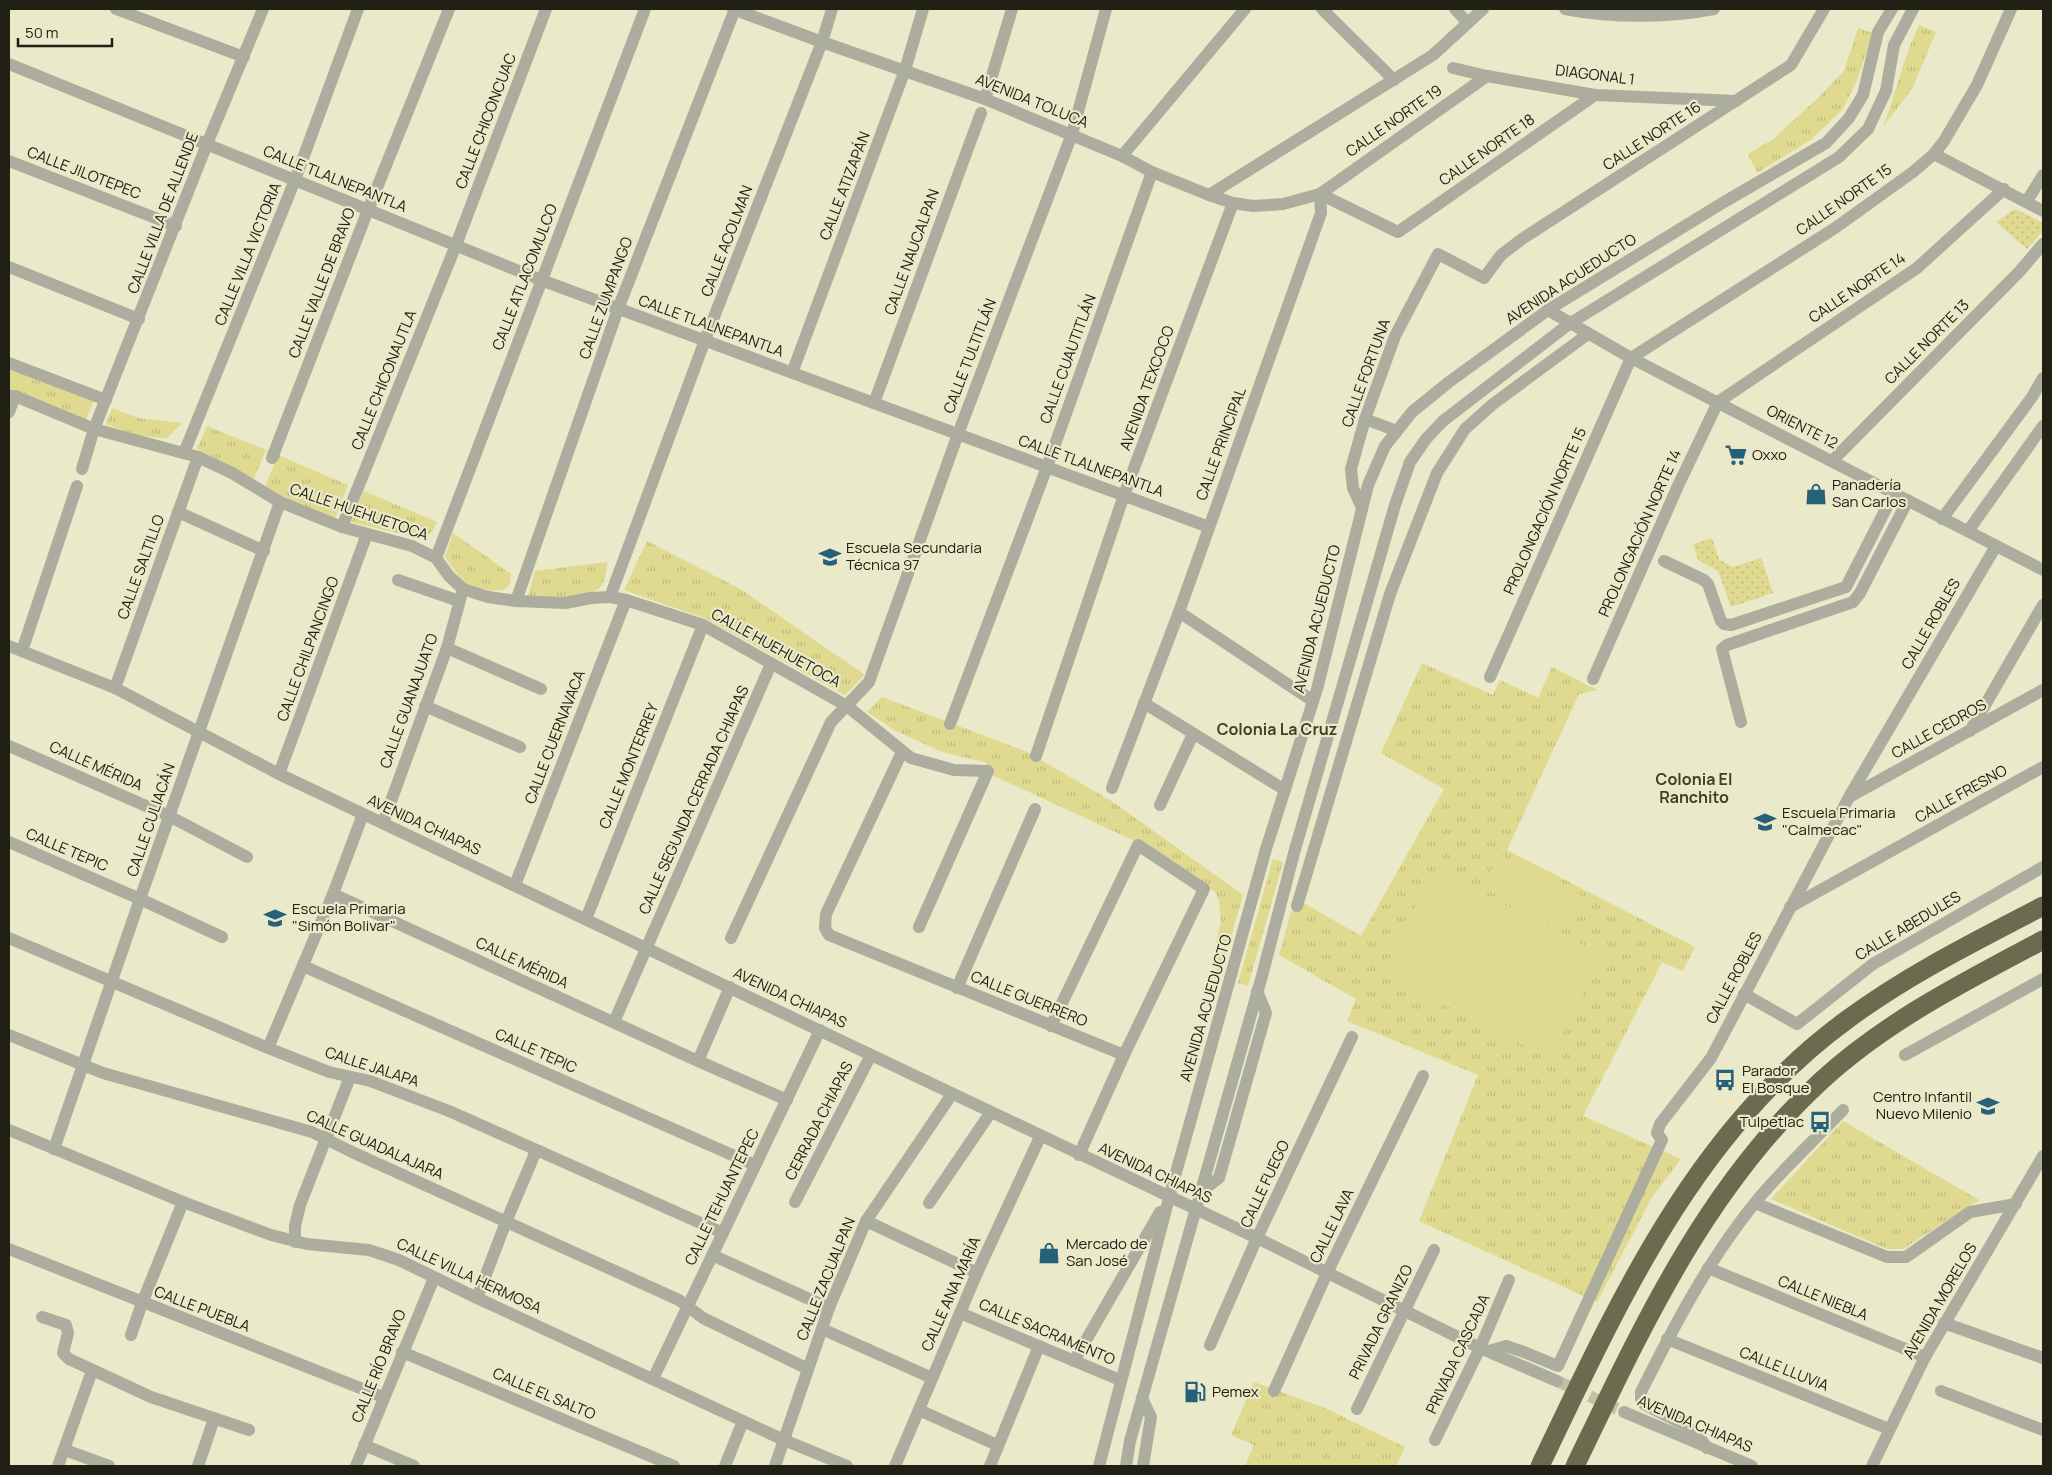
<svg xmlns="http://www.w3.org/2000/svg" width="2052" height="1475" viewBox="0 0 2052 1475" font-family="Manrope,sans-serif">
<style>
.grass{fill:url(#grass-tufts)}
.park{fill:url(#park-dots)}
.garden{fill:#dfda8f}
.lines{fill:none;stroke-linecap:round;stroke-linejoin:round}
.minor-tunnel{stroke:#c2c1a5;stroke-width:12;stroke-dasharray:12 6;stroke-linecap:butt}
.minor{stroke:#adad9f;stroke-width:12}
.highway{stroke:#6d6b4f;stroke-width:19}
.labels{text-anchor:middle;stroke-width:4.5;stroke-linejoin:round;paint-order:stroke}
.street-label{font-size:15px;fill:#212015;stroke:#eae9c9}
.poi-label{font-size:15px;fill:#212015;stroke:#eae9c9;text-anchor:start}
.neighbourhood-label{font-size:16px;font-weight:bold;fill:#413f24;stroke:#eae9c9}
</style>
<defs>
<pattern id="grass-tufts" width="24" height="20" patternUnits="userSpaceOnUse" patternTransform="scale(1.25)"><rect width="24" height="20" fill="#dfda8f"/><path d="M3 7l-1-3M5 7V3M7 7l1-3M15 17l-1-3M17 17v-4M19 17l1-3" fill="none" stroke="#bfbb7a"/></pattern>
<pattern id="park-dots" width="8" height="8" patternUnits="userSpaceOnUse" patternTransform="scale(1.25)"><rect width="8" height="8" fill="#dfda8f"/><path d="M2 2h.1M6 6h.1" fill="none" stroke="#bfbb7a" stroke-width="1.8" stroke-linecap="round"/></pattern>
</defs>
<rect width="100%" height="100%" fill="#eae9c9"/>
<g class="grass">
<path d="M 1919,25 L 1936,32 L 1912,89 L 1883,127 C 1896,94 1903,58 1919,25 Z"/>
<path d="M 1858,28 L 1873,33 L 1856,83 L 1842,110 L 1812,139 L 1757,173 L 1748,154 L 1772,140 L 1819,97 L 1844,71 Z"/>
<path d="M 9,368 L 94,401 L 85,421 L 9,390 Z"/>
<path d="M 112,408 L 138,418 L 182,423 L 166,439 L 135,435 L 106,424 Z"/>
<path d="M 207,426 L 266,450 L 254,479 L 197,449 Z"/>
<path d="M 278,455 L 348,485 L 335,518 L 290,500 L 265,487 Z"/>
<path d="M 364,491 L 437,522 L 432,532 L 418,538 L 351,522 Z"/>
<path d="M 453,533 L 511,574 L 510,584 L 505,589 L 491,591 L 464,583 L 445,557 Z"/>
<path d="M 647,541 L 742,590 L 865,675 L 845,695 L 707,619 L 624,590 Z"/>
<path d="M 608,562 C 606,569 606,579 602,585 C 590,602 547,599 528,597 L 535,571 Z"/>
<path d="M 1422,663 L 1493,695 L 1500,680 L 1538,698 L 1552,667 L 1597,690 L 1579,694 L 1507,850 L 1695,947 L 1683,971 L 1662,962 L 1583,1116 L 1681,1159 L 1651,1199 L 1597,1302 L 1419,1221 L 1478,1075 L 1347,1021 L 1356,999 L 1279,955 L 1295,898 L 1361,936 L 1444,789 L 1381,753 Z"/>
<path d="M 882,697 L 1027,752 L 1113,802 L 1243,895 L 1218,982 L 1215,946 L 1221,922 L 1219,900 L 1215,892 L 1150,848 L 992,775 L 985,762 L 942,752 L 896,731 L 867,712 Z"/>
<path d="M 1273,859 L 1283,862 L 1248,986 L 1238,983 Z"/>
<path d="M 1843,1121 L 1979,1200 L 1903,1249 L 1887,1249 L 1771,1199 Z"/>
<path d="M 1254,1382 L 1325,1408 L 1405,1447 L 1396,1466 L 1245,1466 L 1254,1445 L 1231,1435 Z"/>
</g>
<g class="park">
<path d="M 2015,209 L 2042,222 L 2042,232 L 2027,249 L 1996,222 Z"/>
<path d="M 1712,538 L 1719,559 L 1733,567 L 1761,558 L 1773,593 L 1731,607 L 1718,571 L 1698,560 L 1693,544 Z"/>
</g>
<g class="garden">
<path d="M 1499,854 L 1583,896 L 1566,929 L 1482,887 Z"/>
<path d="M 1435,869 L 1603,955 L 1549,1059 L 1382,972 Z"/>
</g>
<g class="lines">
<path class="minor-tunnel" d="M 1557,1381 L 1624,1412"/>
<g class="minor">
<path d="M 116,9 L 244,57"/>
<path d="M 733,9 L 822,42 L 985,99 L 1122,156 L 1152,172 L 1209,195 L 1233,203 L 1253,206 L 1283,204 L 1320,194 L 1487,76"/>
<path d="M 1322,9 L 1394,80"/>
<path d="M 1455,9 L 1468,23"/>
<path d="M 1565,9 C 1611,18 1667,18 1714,9"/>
<path d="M 9,64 L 541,280 L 1209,527"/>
<path d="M 1453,68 L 1487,76 L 1595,95 L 1736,101"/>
<path d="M 985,99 L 1012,9"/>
<path d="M 1934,154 L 2043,211"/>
<path d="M 1122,156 L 1245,9"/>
<path d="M 9,161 L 176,226"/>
<path d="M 1320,194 L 1398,232 L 1595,95"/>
<path d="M 1209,195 L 1433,55 L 1483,9"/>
<path d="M 2027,201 L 2043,175"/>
<path d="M 9,267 L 139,319"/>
<path d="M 1548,310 L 1631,358 L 2043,570"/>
<path d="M 9,363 L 106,400"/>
<path d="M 792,373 L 905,70 L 923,9"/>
<path d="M 9,396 L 15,396 L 94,429 L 198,457 L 232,473 L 280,502 L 342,527 L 412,546 L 436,558 L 449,576 L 463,589 L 488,597 L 516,601 L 565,603 L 591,598 L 610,597 L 626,600 L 703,625 L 847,706 L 911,758 L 954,770 L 988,771 L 919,927"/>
<path d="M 874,403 L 981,113"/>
<path d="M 9,412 L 15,396"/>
<path d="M 1365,419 L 1397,431"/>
<path d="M 184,453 L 295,180 L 358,9"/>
<path d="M 272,458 L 368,210 L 449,9"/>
<path d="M 1832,461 L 2019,272 L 2043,244"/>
<path d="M 82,469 L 94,429 L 207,144 L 263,9"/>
<path d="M 1362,508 L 1353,488 L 1351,469 L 1365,419 L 1395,336 L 1438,254 L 1484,278 L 1501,255 L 1522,239 L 1791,65 L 1824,9"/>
<path d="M 178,512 L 264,551"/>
<path d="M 1942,519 L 2032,397 L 2043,378"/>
<path d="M 342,527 L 456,245 L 546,9"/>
<path d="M 1968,531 L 2043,426"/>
<path d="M 436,558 L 645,9"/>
<path d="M 1664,561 L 1704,580 L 1708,584 L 1721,621 L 1724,624 L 1731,625 L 1846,587 L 1894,493"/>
<path d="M 398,580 L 459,601"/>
<path d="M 610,597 L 705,340 L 822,42 L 832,9"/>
<path d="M 516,601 L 618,309 L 735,9"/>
<path d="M 1179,612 L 1313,701"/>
<path d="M 9,646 L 115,688 L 279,774 L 1257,1238 L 1480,1348 L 1557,1381"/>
<path d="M 447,648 L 541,689"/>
<path d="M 22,651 L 77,486"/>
<path d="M 1490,677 L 1631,358 L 1835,228 L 1913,172 L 1934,154 L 1944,141 L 1977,85 L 2011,9"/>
<path d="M 1593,679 L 1677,488 L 1718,402 L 1917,268 L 2004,189"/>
<path d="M 115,688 L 198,457"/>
<path d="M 1144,703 L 1285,790"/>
<path d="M 425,706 L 520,747"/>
<path d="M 1741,722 L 1722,649 L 1727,645 L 1853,602 L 1860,593 L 1908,500"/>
<path d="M 950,724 L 1047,467 L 1152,172"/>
<path d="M 1970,731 L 2043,605"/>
<path d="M 9,746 L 169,816 L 247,857"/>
<path d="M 902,752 L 826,914 L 825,928 L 829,935 L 1124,1055"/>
<path d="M 1036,756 L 1124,495 L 1233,203"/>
<path d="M 279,774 L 367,534"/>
<path d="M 1112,788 L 1179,612 L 1321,213 L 1320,194"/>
<path d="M 1851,796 L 2043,690"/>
<path d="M 1160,805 L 1193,734"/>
<path d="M 383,823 L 447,648 L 463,589"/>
<path d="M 9,842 L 140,899 L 222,937"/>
<path d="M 515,885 L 626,600"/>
<path d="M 333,894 L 698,1061 L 787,1100"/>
<path d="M 1297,906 L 1390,594 L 1437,473 L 1465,429 L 1493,404 L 1588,334"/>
<path d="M 1790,907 L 2043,767"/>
<path d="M 586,919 L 703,625"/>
<path d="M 9,938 L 268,1048 L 329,1072 L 370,1081 L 449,1111 L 723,1233"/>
<path d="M 731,938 L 831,722 L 869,682 L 958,434 L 1072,134 L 1106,9"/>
<path d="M 303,966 L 755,1165"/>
<path d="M 957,988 L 1035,809"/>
<path d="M 1744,994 L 1797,1024 L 1873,964 L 2043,867"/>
<path d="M 614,1022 L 771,664"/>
<path d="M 1051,1026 L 1138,845 L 1204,889 L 1124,1055 L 1079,1155"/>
<path d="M 9,1035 L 103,1073 L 312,1132 L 352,1152 L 679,1300 L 703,1318 L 808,1369"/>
<path d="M 268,1048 L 333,894 L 363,814"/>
<path d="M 1905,1055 L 2043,979"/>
<path d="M 698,1061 L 730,987"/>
<path d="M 9,1130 L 183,1202 L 271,1235 L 307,1244 L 369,1250 L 399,1260 L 477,1298 L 784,1440 L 847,1466"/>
<path d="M 54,1149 L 140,899 L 280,502"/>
<path d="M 1199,1193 L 1219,1178 L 1266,1013 L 1257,991"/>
<path d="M 795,1202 L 871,1055"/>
<path d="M 929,1203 L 991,1112"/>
<path d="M 1755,1203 L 1887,1257 L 1906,1257 L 1970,1212 L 2016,1204"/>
<path d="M 866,1221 L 977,1273"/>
<path d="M 295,1242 L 295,1226 L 300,1205 L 350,1077"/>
<path d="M 9,1249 L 383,1397"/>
<path d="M 712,1255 L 829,1308"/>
<path d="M 1708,1268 L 1925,1357"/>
<path d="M 477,1298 L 506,1222 L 536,1151"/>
<path d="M 960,1313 L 1120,1380"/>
<path d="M 42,1317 L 66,1325 L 68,1333 L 63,1353 L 69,1359 L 151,1397 L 249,1430"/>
<path d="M 1944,1323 L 2043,1358"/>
<path d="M 822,1329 L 932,1378"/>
<path d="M 131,1335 L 142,1303 L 183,1202"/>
<path d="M 1667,1339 L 1889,1429"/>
<path d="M 1210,1345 L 1257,1238 L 1352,1037"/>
<path d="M 1489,1351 L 1506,1346 L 1524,1352 L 1558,1366 L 1662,1140 L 1657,1133 L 1660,1124 L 1711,1058 L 1849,797 L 1996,546"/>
<path d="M 402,1352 L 674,1466"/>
<path d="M 1074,1361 L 1160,1212"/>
<path d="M 653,1379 L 820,1030"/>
<path d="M 1274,1391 L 1327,1273 L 1423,1076"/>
<path d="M 1941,1391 L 2043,1430"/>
<path d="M 1142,1398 L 1151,1417 L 1143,1466"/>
<path d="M 1357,1409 L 1434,1250"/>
<path d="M 919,1410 L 997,1445"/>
<path d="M 1624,1412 L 1752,1466"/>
<path d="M 1435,1440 L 1480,1348 L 1509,1280"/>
<path d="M 364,1445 L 414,1466"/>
<path d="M 1707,1448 L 1698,1435 L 1685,1425 L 1645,1405 L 1641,1399 L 1641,1392 C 1674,1326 1708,1261 1754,1204 C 1781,1170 1814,1141 1843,1110"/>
<path d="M 65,1450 L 109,1466"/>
<path d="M 58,1466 L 92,1371"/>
<path d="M 198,1466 L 214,1419"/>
<path d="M 356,1466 L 434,1278"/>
<path d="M 725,1466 L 743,1421"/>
<path d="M 775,1466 L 829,1308 L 866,1221 L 952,1094"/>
<path d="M 895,1466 L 977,1273 L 1040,1137"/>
<path d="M 990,1466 L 1039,1346"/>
<path d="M 1099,1466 L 1169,1198 L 1266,849 L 1317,689 L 1368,485 L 1385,446 L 1412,412 L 1449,382 L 1548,310 L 1724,202 L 1826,143 L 1849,118 L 1863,95 L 1878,32 L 1892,9"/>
<path d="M 1126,1466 L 1130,1441 L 1262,976 L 1294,853 L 1395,505 L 1410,462 L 1426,439 L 1443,421 L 1569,324 L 1839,157 L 1868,129 L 1886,91 L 1894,45 L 1913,9"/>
<path d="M 1872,1466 L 1925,1357 L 2043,1156"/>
</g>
<g class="highway">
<path d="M 1540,1466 C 1619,1301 1695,1130 1848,1019 C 1909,974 1976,941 2043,906"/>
<path d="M 1575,1466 C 1642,1327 1705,1188 1821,1081 C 1886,1021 1966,981 2043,940"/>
</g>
</g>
<defs>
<g id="supermarket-bare" transform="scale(1.725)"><path d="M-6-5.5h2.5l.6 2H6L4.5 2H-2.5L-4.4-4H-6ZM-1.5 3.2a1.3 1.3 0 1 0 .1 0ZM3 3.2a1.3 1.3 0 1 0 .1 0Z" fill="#266179" stroke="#eae9c9" stroke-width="2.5" paint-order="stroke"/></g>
<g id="shop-bare" transform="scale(1.725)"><path d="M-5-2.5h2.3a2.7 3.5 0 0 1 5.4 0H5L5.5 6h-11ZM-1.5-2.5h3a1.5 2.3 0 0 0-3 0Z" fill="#266179" stroke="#eae9c9" stroke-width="2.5" paint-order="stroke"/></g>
<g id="school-bare" transform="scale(1.725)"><path d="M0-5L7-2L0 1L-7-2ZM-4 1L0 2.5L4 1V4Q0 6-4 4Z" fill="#266179" stroke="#eae9c9" stroke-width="2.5" paint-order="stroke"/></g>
<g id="bus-bare" transform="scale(1.725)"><path d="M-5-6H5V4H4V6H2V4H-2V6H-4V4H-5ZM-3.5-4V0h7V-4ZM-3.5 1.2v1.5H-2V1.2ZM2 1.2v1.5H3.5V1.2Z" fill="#266179" stroke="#eae9c9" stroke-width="2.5" paint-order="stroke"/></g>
<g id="fuel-bare" transform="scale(1.725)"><path d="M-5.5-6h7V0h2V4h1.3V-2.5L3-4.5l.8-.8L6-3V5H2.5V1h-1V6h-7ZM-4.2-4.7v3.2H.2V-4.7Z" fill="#266179" stroke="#eae9c9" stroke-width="2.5" paint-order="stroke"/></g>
</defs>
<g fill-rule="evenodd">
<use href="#supermarket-bare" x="1736" y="455"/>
<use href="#shop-bare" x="1816" y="494"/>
<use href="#school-bare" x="830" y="557"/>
<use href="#school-bare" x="1765" y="822"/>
<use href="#school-bare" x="275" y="918"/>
<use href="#bus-bare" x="1725" y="1080"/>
<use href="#school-bare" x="1988" y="1106"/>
<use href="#bus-bare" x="1820" y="1122"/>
<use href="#shop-bare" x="1049" y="1253"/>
<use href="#fuel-bare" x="1195" y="1392"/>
</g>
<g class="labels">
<g class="street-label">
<text transform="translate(1595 75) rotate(7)" y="5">DIAGONAL 1</text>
<text transform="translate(1032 101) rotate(22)" y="5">AVENIDA TOLUCA</text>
<text transform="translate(486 121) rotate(-69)" y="5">CALLE CHICONCUAC</text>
<text transform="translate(1394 121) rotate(-35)" y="5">CALLE NORTE 19</text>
<text transform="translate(1652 136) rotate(-33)" y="5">CALLE NORTE 16</text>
<text transform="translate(1487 150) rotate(-35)" y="5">CALLE NORTE 18</text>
<text transform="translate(84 173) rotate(21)" y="5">CALLE JILOTEPEC</text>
<text transform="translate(335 179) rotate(22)" y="5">CALLE TLALNEPANTLA</text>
<text transform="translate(845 186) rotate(-69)" y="5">CALLE ATIZAPÁN</text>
<text transform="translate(1844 200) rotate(-35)" y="5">CALLE NORTE 15</text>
<text transform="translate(163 213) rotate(-69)" y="5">CALLE VILLA DE ALLENDE</text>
<text transform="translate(727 241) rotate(-69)" y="5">CALLE ACOLMAN</text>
<text transform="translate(912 252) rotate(-70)" y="5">CALLE NAUCALPAN</text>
<text transform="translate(248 254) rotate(-68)" y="5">CALLE VILLA VICTORIA</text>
<text transform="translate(525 277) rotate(-69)" y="5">CALLE ATLACOMULCO</text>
<text transform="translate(1571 279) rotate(-33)" y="5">AVENIDA ACUEDUCTO</text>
<text transform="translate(322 283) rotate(-69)" y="5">CALLE VALLE DE BRAVO</text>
<text transform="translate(1857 288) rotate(-34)" y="5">CALLE NORTE 14</text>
<text transform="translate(606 298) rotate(-70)" y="5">CALLE ZUMPANGO</text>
<text transform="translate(711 326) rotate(20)" y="5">CALLE TLALNEPANTLA</text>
<text transform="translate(1927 342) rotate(-45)" y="5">CALLE NORTE 13</text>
<text transform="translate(970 356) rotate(-69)" y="5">CALLE TULTITLÁN</text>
<text transform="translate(1068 359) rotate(-70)" y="5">CALLE CUAUTITLÁN</text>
<text transform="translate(1366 373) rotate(-70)" y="5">CALLE FORTUNA</text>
<text transform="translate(384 380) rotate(-68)" y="5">CALLE CHICONAUTLA</text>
<text transform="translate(1147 388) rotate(-70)" y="5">AVENIDA TEXCOCO</text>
<text transform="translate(1802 427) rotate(27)" y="5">ORIENTE 12</text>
<text transform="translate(1221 444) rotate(-70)" y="5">CALLE PRINCIPAL</text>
<text transform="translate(1091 466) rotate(20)" y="5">CALLE TLALNEPANTLA</text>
<text transform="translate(1545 511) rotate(-66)" y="5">PROLONGACIÓN NORTE 15</text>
<text transform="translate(359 512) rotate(19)" y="5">CALLE HUEHUETOCA</text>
<text transform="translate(1640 533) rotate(-66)" y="5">PROLONGACIÓN NORTE 14</text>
<text transform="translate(141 567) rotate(-70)" y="5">CALLE SALTILLO</text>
<text transform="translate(1317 619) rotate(-76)" y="5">AVENIDA ACUEDUCTO</text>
<text transform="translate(1931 624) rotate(-60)" y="5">CALLE ROBLES</text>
<text transform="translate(776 648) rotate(29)" y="5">CALLE HUEHUETOCA</text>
<text transform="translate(308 649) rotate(-70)" y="5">CALLE CHILPANCINGO</text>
<text transform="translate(409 701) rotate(-70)" y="5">CALLE GUANAJUATO</text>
<text transform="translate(1939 729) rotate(-29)" y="5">CALLE CEDROS</text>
<text transform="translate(555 737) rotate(-69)" y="5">CALLE CUERNAVACA</text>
<text transform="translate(96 766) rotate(24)" y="5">CALLE MÉRIDA</text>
<text transform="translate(629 766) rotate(-68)" y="5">CALLE MONTERREY</text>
<text transform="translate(1961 794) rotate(-29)" y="5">CALLE FRESNO</text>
<text transform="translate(694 800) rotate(-66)" y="5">CALLE SEGUNDA CERRADA CHIAPAS</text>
<text transform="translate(151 820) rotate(-71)" y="5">CALLE CULIACÁN</text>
<text transform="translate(424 825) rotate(25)" y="5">AVENIDA CHIAPAS</text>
<text transform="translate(67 850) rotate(23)" y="5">CALLE TEPIC</text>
<text transform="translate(1908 926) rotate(-31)" y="5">CALLE ABEDULES</text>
<text transform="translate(522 963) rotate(25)" y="5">CALLE MÉRIDA</text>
<text transform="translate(1734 978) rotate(-62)" y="5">CALLE ROBLES</text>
<text transform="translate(790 998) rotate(25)" y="5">AVENIDA CHIAPAS</text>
<text transform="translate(1029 999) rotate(22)" y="5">CALLE GUERRERO</text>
<text transform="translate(1206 1008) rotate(-74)" y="5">AVENIDA ACUEDUCTO</text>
<text transform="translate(536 1051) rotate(24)" y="5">CALLE TEPIC</text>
<text transform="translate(372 1067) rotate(18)" y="5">CALLE JALAPA</text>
<text transform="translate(819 1121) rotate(-63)" y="5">CERRADA CHIAPAS</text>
<text transform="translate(375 1145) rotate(24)" y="5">CALLE GUADALAJARA</text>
<text transform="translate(1155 1173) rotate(25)" y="5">AVENIDA CHIAPAS</text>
<text transform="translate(1265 1184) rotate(-65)" y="5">CALLE FUEGO</text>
<text transform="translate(722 1197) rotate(-64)" y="5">CALLE TEHUANTEPEC</text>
<text transform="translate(1332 1226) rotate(-64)" y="5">CALLE LAVA</text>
<text transform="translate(469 1276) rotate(25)" y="5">CALLE VILLA HERMOSA</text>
<text transform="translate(826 1279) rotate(-68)" y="5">CALLE ZACUALPAN</text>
<text transform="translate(951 1294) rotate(-66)" y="5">CALLE ANA MARÍA</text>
<text transform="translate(1823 1298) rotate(22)" y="5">CALLE NIEBLA</text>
<text transform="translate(1940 1301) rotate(-60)" y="5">AVENIDA MORELOS</text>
<text transform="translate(202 1309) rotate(21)" y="5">CALLE PUEBLA</text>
<text transform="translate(1381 1322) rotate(-64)" y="5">PRIVADA GRANIZO</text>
<text transform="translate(1047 1332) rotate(23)" y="5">CALLE SACRAMENTO</text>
<text transform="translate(1458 1354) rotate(-65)" y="5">PRIVADA CASCADA</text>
<text transform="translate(379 1366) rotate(-68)" y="5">CALLE RÍO BRAVO</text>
<text transform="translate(1784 1369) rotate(22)" y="5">CALLE LLUVIA</text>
<text transform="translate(544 1394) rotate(23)" y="5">CALLE EL SALTO</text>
<text transform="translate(1695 1424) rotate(23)" y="5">AVENIDA CHIAPAS</text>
</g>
<g class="poi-label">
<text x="1752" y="460">Oxxo</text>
<text x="1832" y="490">Panadería<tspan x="1832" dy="17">San Carlos</tspan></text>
<text x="846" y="553">Escuela Secundaria<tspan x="846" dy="17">Técnica 97</tspan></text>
<text x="1782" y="818">Escuela Primaria<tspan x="1782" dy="17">"Calmecac"</tspan></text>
<text x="292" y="914">Escuela Primaria<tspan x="292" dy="17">"Simón Bolivar"</tspan></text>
<text x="1742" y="1076">Parador<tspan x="1742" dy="17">El Bosque</tspan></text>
<text x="1972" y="1102" text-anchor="end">Centro Infantil<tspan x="1972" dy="17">Nuevo Milenio</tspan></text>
<text x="1804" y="1127" text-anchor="end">Tulpetlac</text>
<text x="1066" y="1249">Mercado de<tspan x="1066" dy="17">San José</tspan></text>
<text x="1212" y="1397">Pemex</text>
</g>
<g class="neighbourhood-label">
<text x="1277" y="735">Colonia La Cruz</text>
<text x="1694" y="785">Colonia El<tspan x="1694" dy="18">Ranchito</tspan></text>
</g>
</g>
<rect width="2052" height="1475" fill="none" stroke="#212015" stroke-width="20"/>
<path d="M18 38v8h94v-8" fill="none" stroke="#212015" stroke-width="2.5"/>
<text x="25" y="38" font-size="15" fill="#212015" stroke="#eae9c9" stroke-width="4" paint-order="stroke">50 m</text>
</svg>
